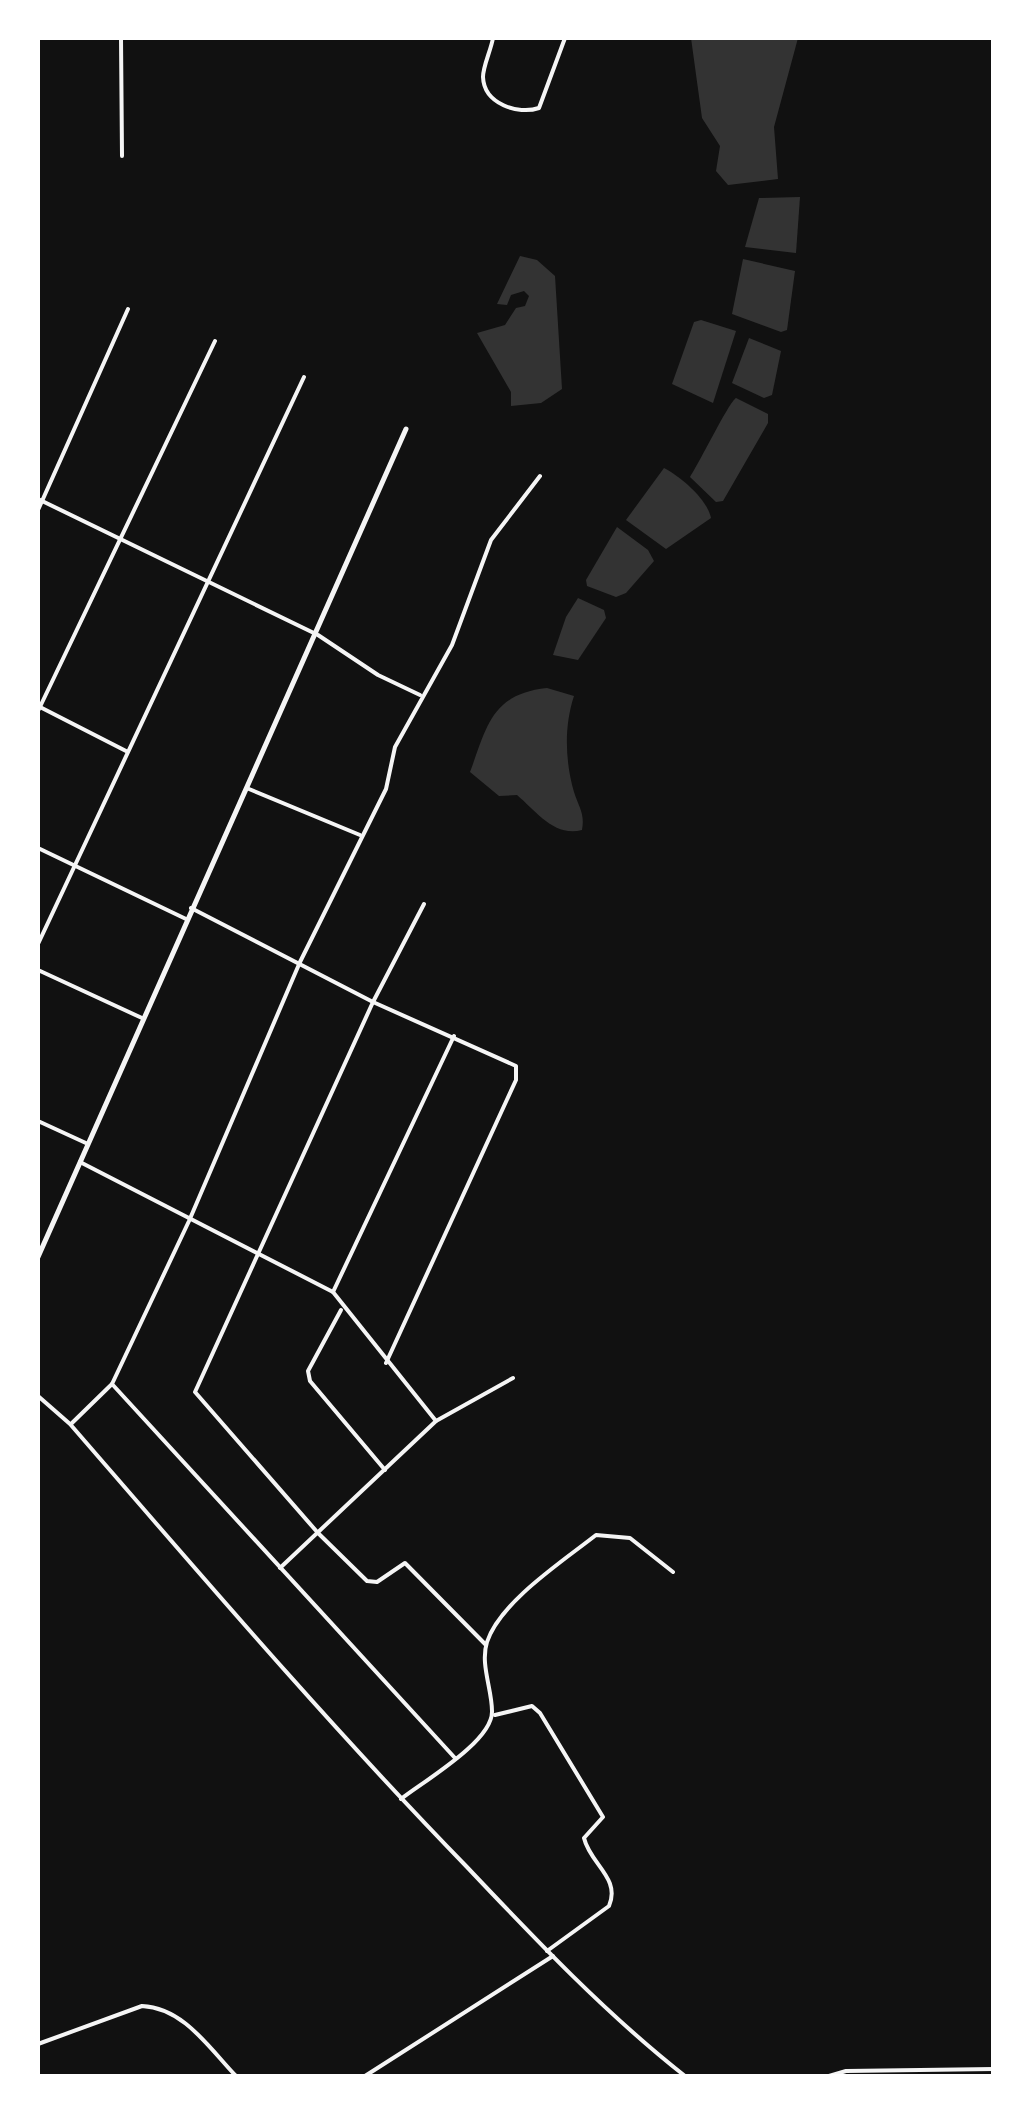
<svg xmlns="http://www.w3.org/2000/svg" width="1031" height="2114" viewBox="0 0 1031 2114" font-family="'Fira Sans Condensed',sans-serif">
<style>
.water{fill:#333}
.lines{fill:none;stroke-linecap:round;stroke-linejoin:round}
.minor{stroke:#f5f5f5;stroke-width:4}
.tertiary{stroke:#f5f5f5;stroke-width:5}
</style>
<rect width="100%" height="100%" fill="#111"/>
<g class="water">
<path d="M 691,38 L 798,38 L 774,127 L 778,179 L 728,185 L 716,171 L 720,146 L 702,118 Z"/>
<path d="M 800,197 L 796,253 L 745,247 L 759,198 Z"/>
<path d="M 520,256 L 537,260 L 555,276 L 562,389 L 541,403 L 511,406 L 511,392 L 477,333 L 505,325 L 516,308 L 525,306 L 529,296 L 524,291 L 511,295 L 507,305 L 497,304 Z"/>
<path d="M 743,259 L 795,271 L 787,330 L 781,332 L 732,314 Z"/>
<path d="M 701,320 L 736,331 L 713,403 L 672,384 L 694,322 Z"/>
<path d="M 749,338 L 781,351 L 772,395 L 764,398 L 732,383 Z"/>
<path d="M 736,398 L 768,414 L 768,423 L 723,501 L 716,502 L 690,477 C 700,462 729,402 736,398 Z"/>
<path d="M 664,468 C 681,477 707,499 711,518 L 666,549 L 626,520 Z"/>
<path d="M 617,527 L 648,550 L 654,561 L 626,593 L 616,597 L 587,586 L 586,580 Z"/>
<path d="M 578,598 L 604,610 L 606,618 L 578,660 L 553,655 L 566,617 Z"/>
<path d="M 547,688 L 574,696 C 564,726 565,761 574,792 C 579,808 585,813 582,830 C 554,837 537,812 517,795 L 499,796 L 470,772 C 487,727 491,694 547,688 Z"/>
</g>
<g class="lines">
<g class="minor">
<path d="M 121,38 L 122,156"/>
<path d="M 493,38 C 491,50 483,66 483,77 C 484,104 518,115 539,108 L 565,38"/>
<path d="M 38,499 L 318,635 L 378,675 L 420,695"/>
<path d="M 38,510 L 128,309"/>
<path d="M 38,706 L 126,751"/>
<path d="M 38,711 L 215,341"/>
<path d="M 249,789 L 360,835"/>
<path d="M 38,848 L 186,919"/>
<path d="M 424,904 L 373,1002 L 195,1392 L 318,1533 L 367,1581 L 377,1582 L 405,1563 L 486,1645"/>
<path d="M 191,908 L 373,1002 L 516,1066 L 516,1080 L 386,1363"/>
<path d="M 38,944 L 304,377"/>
<path d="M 38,970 L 142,1018"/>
<path d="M 38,1121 L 88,1144"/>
<path d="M 80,1162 L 333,1292 L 436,1421"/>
<path d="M 333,1292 L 454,1036"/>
<path d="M 341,1310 L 308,1371 L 310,1381 L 385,1470"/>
<path d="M 38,1396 L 70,1424 C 200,1574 328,1724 466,1866 C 535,1939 606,2014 685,2076"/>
<path d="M 72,1423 L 112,1384"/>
<path d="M 280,1568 L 436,1421 L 513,1378"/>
<path d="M 495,1715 L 532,1706 L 540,1713 L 603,1817 L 584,1838 C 590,1864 621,1878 609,1906 L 547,1951"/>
<path d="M 455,1758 L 112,1384 L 189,1221 L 300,962 L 386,789 L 395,747 L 452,645 L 491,540 L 540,476"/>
<path d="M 401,1799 C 424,1781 493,1741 492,1711 C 492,1689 480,1664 487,1642 C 500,1602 563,1561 596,1535 L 630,1538 L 673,1572"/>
<path d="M 38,2044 L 142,2006 C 184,2008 209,2048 236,2076"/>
<path d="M 365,2076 L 553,1956"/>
<path d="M 829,2076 L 846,2071 L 994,2069"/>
</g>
<path class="tertiary" d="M 38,1257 L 406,429"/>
</g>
<rect width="1031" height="2114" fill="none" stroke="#ffffff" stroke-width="80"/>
</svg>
